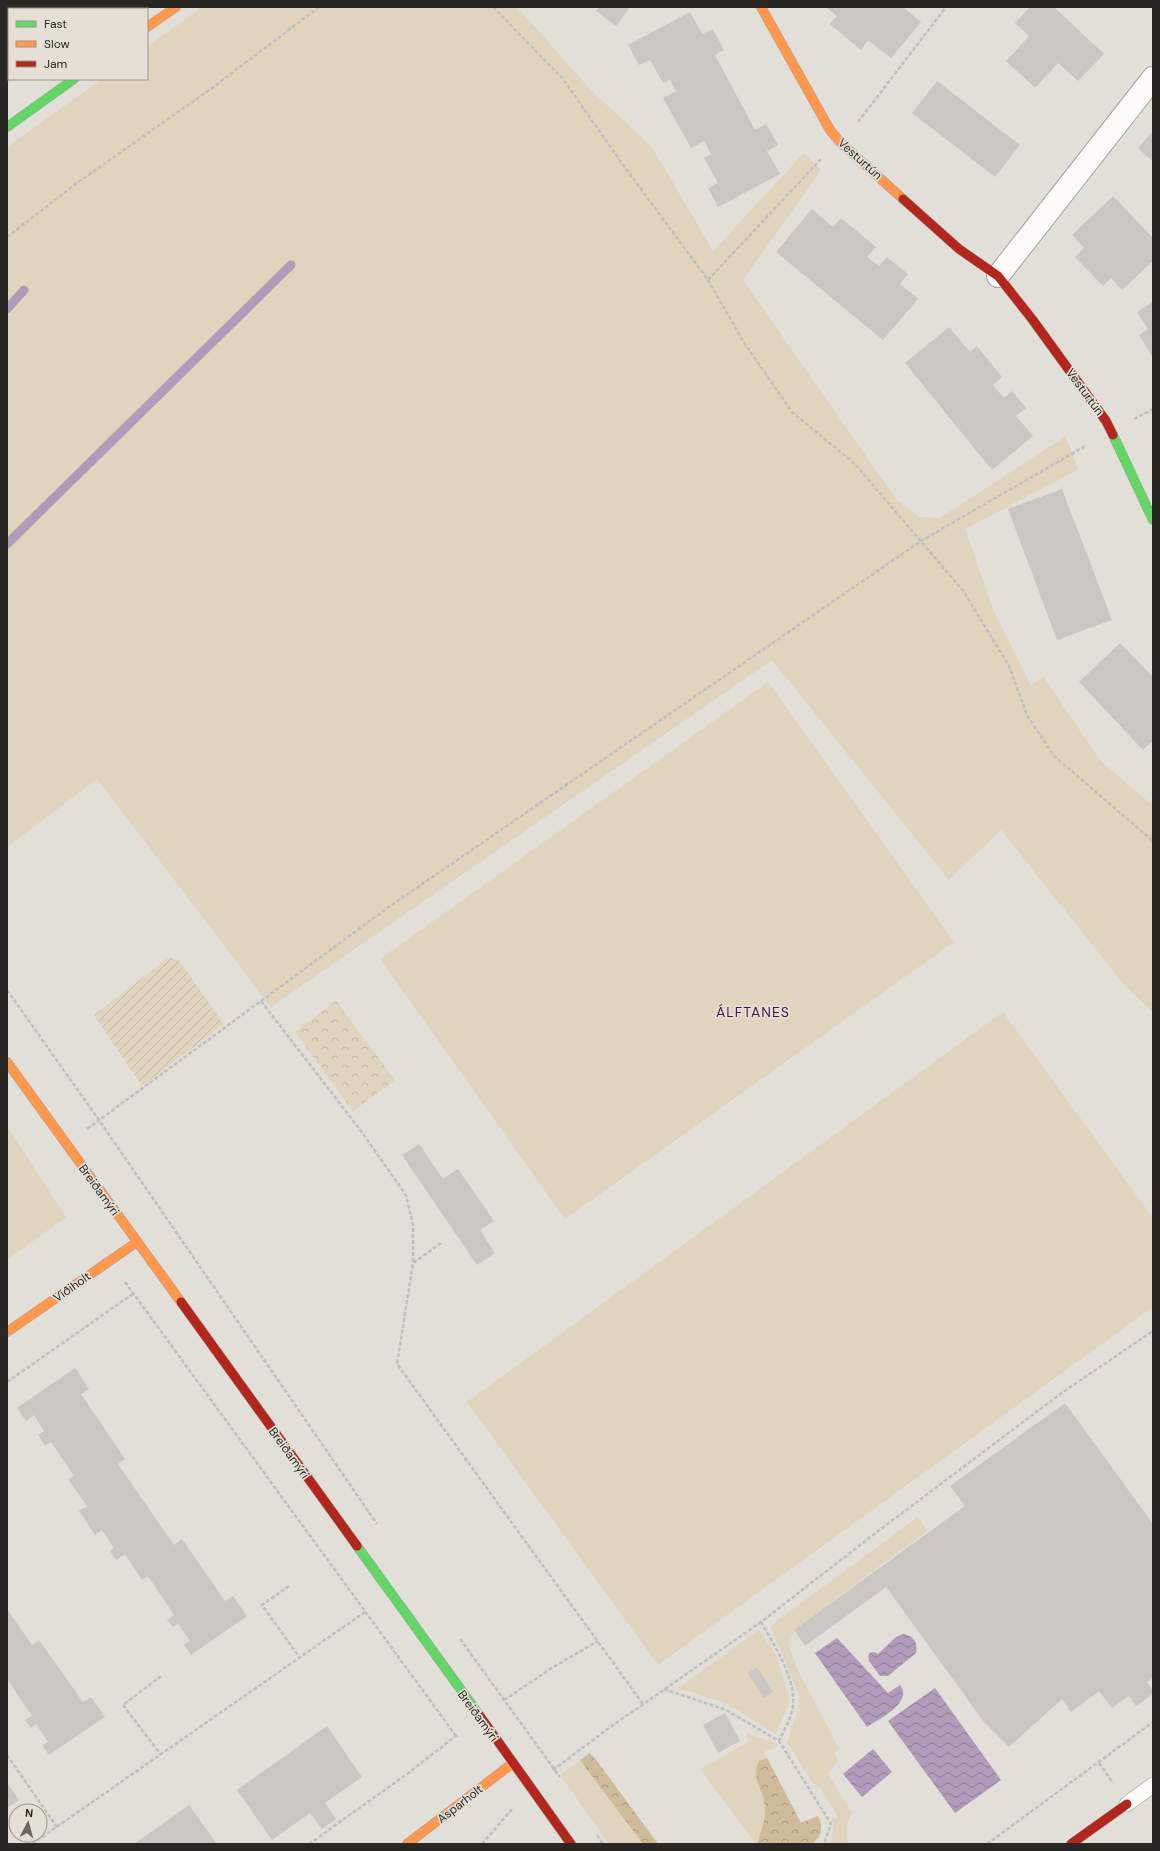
<svg xmlns="http://www.w3.org/2000/svg" width="1160" height="1851" viewBox="0 0 1160 1851" font-family="'DM Sans',sans-serif">
<style>
.grass{fill:#e0d4be}
.forest{fill:url(#forest-crowns)}
.park{fill:url(#park-crowns)}
.garden{fill:url(#garden-furrows)}
.water{fill:url(#water-waves)}
.lines{fill:none;stroke-linecap:round;stroke-linejoin:round}
.stream{stroke:#b29abb;stroke-width:9}
.building{fill:#cac7c2}
.lane-casing{stroke:#a4a29e;stroke-width:16}
.street-casing{stroke:#a4a29e;stroke-width:24}
.fast-casing{stroke:#a4a29e;stroke-width:10}
.slow-casing{stroke:#a4a29e;stroke-width:10}
.jam-casing{stroke:#a4a29e;stroke-width:10}
.path{stroke:#bfbfbd;stroke-width:2.5;stroke-dasharray:4 2;stroke-linecap:butt}
.lane{stroke:#fbfaf9;stroke-width:15}
.street{stroke:#fbfaf9;stroke-width:22}
.fast{stroke:#63d668;stroke-width:9}
.slow{stroke:#ff974d;stroke-width:9}
.jam{stroke:#b3261e;stroke-width:9}
.labels{text-anchor:middle;stroke-width:3.5;stroke-linejoin:round;paint-order:stroke}
.street-label{font-size:12px;fill:#292724;stroke:#e5dfd5}
.quarter-label{font-size:14px;letter-spacing:1px;fill:#3e194f;stroke:#e5dfd5}
</style>
<defs>
<pattern id="forest-crowns" width="20" height="18" patternUnits="userSpaceOnUse"><rect width="20" height="18" fill="#cebb9a"/><path d="M2 6a3 3 0 1 1 6 0M12 15a3 3 0 1 1 6 0" fill="none" stroke="#a7987d"/></pattern>
<pattern id="park-crowns" width="20" height="18" patternUnits="userSpaceOnUse"><rect width="20" height="18" fill="#e0d4be"/><path d="M2 6a3 3 0 1 1 6 0M12 15a3 3 0 1 1 6 0" fill="none" stroke="#c0b6a3"/></pattern>
<pattern id="garden-furrows" width="10" height="10" patternUnits="userSpaceOnUse"><rect width="10" height="10" fill="#e0d4be"/><path d="M-1 1l2-2M0 10L10 0M9 11l2-2" fill="none" stroke="#c0b6a3"/></pattern>
<pattern id="water-waves" width="16" height="10" patternUnits="userSpaceOnUse"><rect width="16" height="10" fill="#b29abb"/><path d="M0 5q4-4 8 0t8 0" fill="none" stroke="#917e98"/></pattern>
</defs>
<rect width="100%" height="100%" fill="#e2ded8"/>
<g class="grass">
<path d="M 7,7 L 119,7 L 116,9 L 9,9 L 9,79 L 14,79 L 7,84 Z"/>
<path d="M 202,7 L 517,7 L 590,89 L 652,147 L 713,251 L 804,153 L 821,170 L 743,280 L 896,499 L 919,517 L 940,518 L 1066,436 L 1078,470 L 965,529 L 995,614 L 1031,686 L 1043,676 L 1100,760 L 1153,806 L 1153,1012 L 1125,986 L 1001,830 L 949,880 L 772,660 L 271,1007 L 97,779 L 7,847 L 7,147 L 102,79 L 147,79 L 147,47 Z"/>
<path d="M 768,682 L 954,942 L 565,1219 L 380,959 Z"/>
<path d="M 1003,1012 L 1153,1218 L 1153,1307 L 658,1665 L 467,1402 Z"/>
<path d="M 7,1126 L 66,1217 L 7,1260 Z"/>
<path d="M 918,1517 L 927,1531 L 794,1630 L 789,1645 L 797,1668 L 839,1749 L 835,1754 L 838,1760 L 828,1774 L 852,1813 C 846,1825 845,1831 848,1844 L 831,1844 L 834,1824 L 831,1820 L 838,1817 L 820,1787 L 816,1788 L 787,1742 L 798,1711 L 800,1697 L 770,1626 Z"/>
<path d="M 759,1630 L 776,1655 L 790,1701 L 776,1734 L 726,1703 L 678,1688 Z"/>
<path d="M 746,1733 L 775,1743 L 778,1746 L 764,1752 L 801,1823 L 818,1816 C 823,1827 823,1837 811,1844 L 756,1844 L 700,1769 L 748,1742 Z"/>
<path d="M 590,1753 L 658,1844 L 609,1844 L 563,1779 L 562,1774 Z"/>
</g>
<g class="forest">
<path d="M 590,1753 L 597,1761 L 658,1844 L 643,1844 L 580,1760 Z"/>
<path d="M 767,1758 L 801,1823 L 818,1816 C 823,1827 823,1837 811,1844 L 758,1844 C 759,1832 766,1822 765,1810 C 765,1789 750,1781 759,1761 Z"/>
</g>
<path class="park" d="M 336,1001 L 395,1080 L 353,1111 L 295,1032 Z"/>
<path class="garden" d="M 168,958 L 174,958 L 180,962 L 224,1024 L 142,1086 L 94,1015 Z"/>
<g class="water">
<path d="M 903,1634 C 914,1636 918,1642 916,1653 L 888,1676 L 880,1676 L 869,1661 L 868,1656 L 870,1653 L 874,1652 L 878,1654 L 896,1637 Z"/>
<path d="M 837,1638 L 888,1693 L 900,1685 C 914,1702 879,1719 867,1727 L 815,1653 Z"/>
<path d="M 935,1688 L 1001,1780 L 955,1813 L 888,1721 Z"/>
<path d="M 873,1749 L 892,1772 L 862,1797 L 843,1774 Z"/>
</g>
<g class="lines">
<g class="stream">
<path d="M 7,309 L 24,290"/>
<path d="M 7,544 L 291,265"/>
</g>
</g>
<g class="building">
<path d="M 599,7 L 630,7 L 616,26 L 596,11 Z"/>
<path d="M 826,7 L 903,7 L 921,22 L 891,58 L 868,40 L 861,50 L 830,24 L 837,16 Z"/>
<path d="M 1030,7 L 1054,7 L 1104,54 L 1078,81 L 1058,63 L 1035,88 L 1006,61 L 1029,36 L 1015,23 Z"/>
<path d="M 690,12 L 702,34 L 713,29 L 724,50 L 715,55 L 755,130 L 766,124 L 778,145 L 767,151 L 780,174 L 718,207 L 708,188 L 718,183 L 704,158 L 711,154 L 704,141 L 691,148 L 663,98 L 676,91 L 670,80 L 663,83 L 650,60 L 639,65 L 628,45 Z"/>
<path d="M 937,81 L 1020,145 L 995,177 L 912,113 Z"/>
<path d="M 1153,131 L 1153,162 L 1138,148 Z"/>
<path d="M 1113,196 L 1153,238 L 1153,261 L 1122,290 L 1111,278 L 1103,286 L 1075,257 L 1084,248 L 1072,235 Z"/>
<path d="M 812,209 L 833,227 L 841,218 L 876,247 L 867,257 L 879,266 L 887,257 L 908,274 L 900,284 L 918,299 L 883,340 L 776,252 Z"/>
<path d="M 1153,302 L 1153,358 L 1139,335 L 1148,329 L 1137,312 Z"/>
<path d="M 949,327 L 970,352 L 977,346 L 1002,377 L 993,385 L 1004,398 L 1012,391 L 1026,408 L 1016,416 L 1033,436 L 992,470 L 905,363 Z"/>
<path d="M 1062,489 L 1112,620 L 1057,640 L 1008,509 Z"/>
<path d="M 1120,643 L 1153,677 L 1153,741 L 1143,750 L 1079,682 Z"/>
<path d="M 419,1144 L 443,1179 L 458,1169 L 494,1221 L 480,1230 L 495,1253 L 477,1265 L 402,1155 Z"/>
<path d="M 75,1368 L 89,1389 L 81,1394 L 125,1459 L 118,1464 L 174,1545 L 182,1539 L 225,1601 L 233,1596 L 247,1616 L 191,1655 L 184,1645 L 190,1641 L 178,1624 L 173,1627 L 167,1620 L 174,1615 L 148,1576 L 142,1580 L 125,1554 L 116,1560 L 110,1551 L 114,1548 L 102,1530 L 95,1535 L 79,1511 L 87,1506 L 68,1479 L 74,1476 L 51,1442 L 45,1446 L 38,1435 L 44,1431 L 34,1415 L 26,1421 L 17,1408 Z"/>
<path d="M 1065,1403 L 1153,1524 L 1153,1678 L 1147,1682 L 1153,1690 L 1153,1694 L 1136,1706 L 1129,1696 L 1112,1708 L 1099,1691 L 1071,1712 L 1062,1699 L 1009,1747 L 984,1722 L 886,1587 L 805,1646 L 794,1630 L 965,1506 L 950,1486 Z"/>
<path d="M 7,1609 L 32,1645 L 39,1640 L 83,1702 L 91,1697 L 105,1717 L 49,1755 L 42,1745 L 48,1742 L 36,1724 L 31,1728 L 25,1720 L 32,1716 L 7,1679 Z"/>
<path d="M 757,1667 L 773,1692 L 764,1698 L 748,1673 Z"/>
<path d="M 725,1713 L 740,1741 L 718,1753 L 703,1725 Z"/>
<path d="M 327,1726 L 362,1777 L 325,1803 L 336,1819 L 322,1829 L 310,1813 L 272,1840 L 237,1790 Z"/>
<path d="M 7,1783 L 19,1800 L 7,1808 Z"/>
<path d="M 189,1805 L 217,1844 L 134,1844 Z"/>
</g>
<g class="lines">
<g class="lane-casing">
<path id="lane" d="M 1127,1804 L 1153,1785"/>
</g>
<g class="street-casing">
<path id="street" d="M 998,276 L 1153,78"/>
</g>
<g class="fast-casing">
<g id="fast">
<path d="M 7,127 L 74,79"/>
<path d="M 1113,435 L 1153,520"/>
<path d="M 357,1546 L 477,1712"/>
</g>
</g>
<g class="slow-casing">
<g id="slow">
<path d="M 761,7 L 830,130 L 841,143 L 903,199"/>
<path d="M 147,27 L 176,7"/>
<path d="M 7,1062 L 181,1302"/>
<path d="M 7,1332 L 137,1242"/>
<path d="M 407,1844 L 513,1763"/>
</g>
</g>
<g class="jam-casing">
<g id="jam">
<path d="M 903,199 L 959,249 L 998,276 L 1032,319 L 1106,421 L 1113,435"/>
<path d="M 181,1302 L 357,1546"/>
<path d="M 477,1712 L 571,1844"/>
<path d="M 1071,1844 L 1127,1804"/>
</g>
</g>
<g class="path">
<path d="M 493,7 L 563,79 L 621,162 L 708,280 L 743,341 L 792,412 L 855,464 L 964,592 L 1009,666 L 1027,715 L 1054,756 L 1153,841"/>
<path d="M 44,9 L 46,7"/>
<path d="M 7,35 L 9,34"/>
<path d="M 858,122 L 946,7"/>
<path d="M 7,237 L 77,183 L 208,91 L 319,7"/>
<path d="M 708,280 L 821,159"/>
<path d="M 1134,419 L 1153,409"/>
<path d="M 7,990 L 99,1120 L 377,1524"/>
<path d="M 261,1001 L 361,1131 L 406,1195 L 413,1225 L 413,1263"/>
<path d="M 87,1129 L 386,909 L 921,541 L 1087,445"/>
<path d="M 441,1243 L 413,1263 L 397,1364 L 643,1704"/>
<path d="M 125,1282 L 456,1736"/>
<path d="M 7,1382 L 134,1293"/>
<path d="M 289,1586 L 262,1605 L 300,1658"/>
<path d="M 761,1622 C 775,1647 801,1685 791,1715 C 788,1724 783,1732 779,1741"/>
<path d="M 460,1639 L 560,1777"/>
<path d="M 161,1676 L 123,1705 L 161,1755"/>
<path d="M 664,1689 L 726,1710 L 779,1741 L 831,1824 L 824,1844"/>
<path d="M 504,1700 L 555,1666 L 598,1641"/>
<path d="M 7,1755 L 57,1827"/>
<path d="M 1099,1763 L 1113,1783"/>
<path d="M 553,1770 L 609,1728 L 761,1622 L 873,1535 L 1063,1392 L 1153,1331"/>
<path d="M 597,1835 L 603,1844"/>
<path d="M 32,1844 L 365,1612"/>
<path d="M 309,1844 L 407,1774 L 457,1735"/>
<path d="M 482,1844 L 513,1808"/>
<path d="M 987,1844 L 1153,1722"/>
</g>
<use href="#lane" class="lane"/>
<use href="#street" class="street"/>
<use href="#fast" class="fast"/>
<use href="#slow" class="slow"/>
<use href="#jam" class="jam"/>
</g>
<g class="labels">
<g class="street-label">
<text transform="translate(860 159) rotate(42)" y="4">Vesturtún</text>
<text transform="translate(1085 392) rotate(54)" y="4">Vesturtún</text>
<text transform="translate(99 1190) rotate(54)" y="4">Breiðamýri</text>
<text transform="translate(72 1287) rotate(-35)" y="4">Víðiholt</text>
<text transform="translate(289 1453) rotate(54)" y="4">Breiðamýri</text>
<text transform="translate(478 1716) rotate(54)" y="4">Breiðamýri</text>
<text transform="translate(460 1804) rotate(-38)" y="4">Asparholt</text>
</g>
<g class="quarter-label">
<text x="753" y="1017">ÁLFTANES</text>
</g>
</g>
<rect width="1160" height="1851" fill="none" stroke="#292724" stroke-width="16"/>
<rect x="8" y="8" width="140" height="72" fill="#e5dfd5" stroke="#9a958e"/>
<rect x="16" y="21" width="20" height="6" fill="#63d668" stroke="#9a958e"/>
<text x="44" y="28" font-size="12" fill="#292724">Fast</text>
<rect x="16" y="41" width="20" height="6" fill="#ff974d" stroke="#9a958e"/>
<text x="44" y="48" font-size="12" fill="#292724">Slow</text>
<rect x="16" y="61" width="20" height="6" fill="#b3261e" stroke="#9a958e"/>
<text x="44" y="68" font-size="12" fill="#292724">Jam</text>
<g transform="translate(28 1823) rotate(6)"><circle r="19" fill="#e5dfd5" stroke="#9a958e"/>
<path d="M0-3L7 15L0 10L-7 15Z" fill="#6a6763"/>
<text y="-6" font-size="11" font-weight="bold" text-anchor="middle" fill="#292724">N</text>
</g>
</svg>
